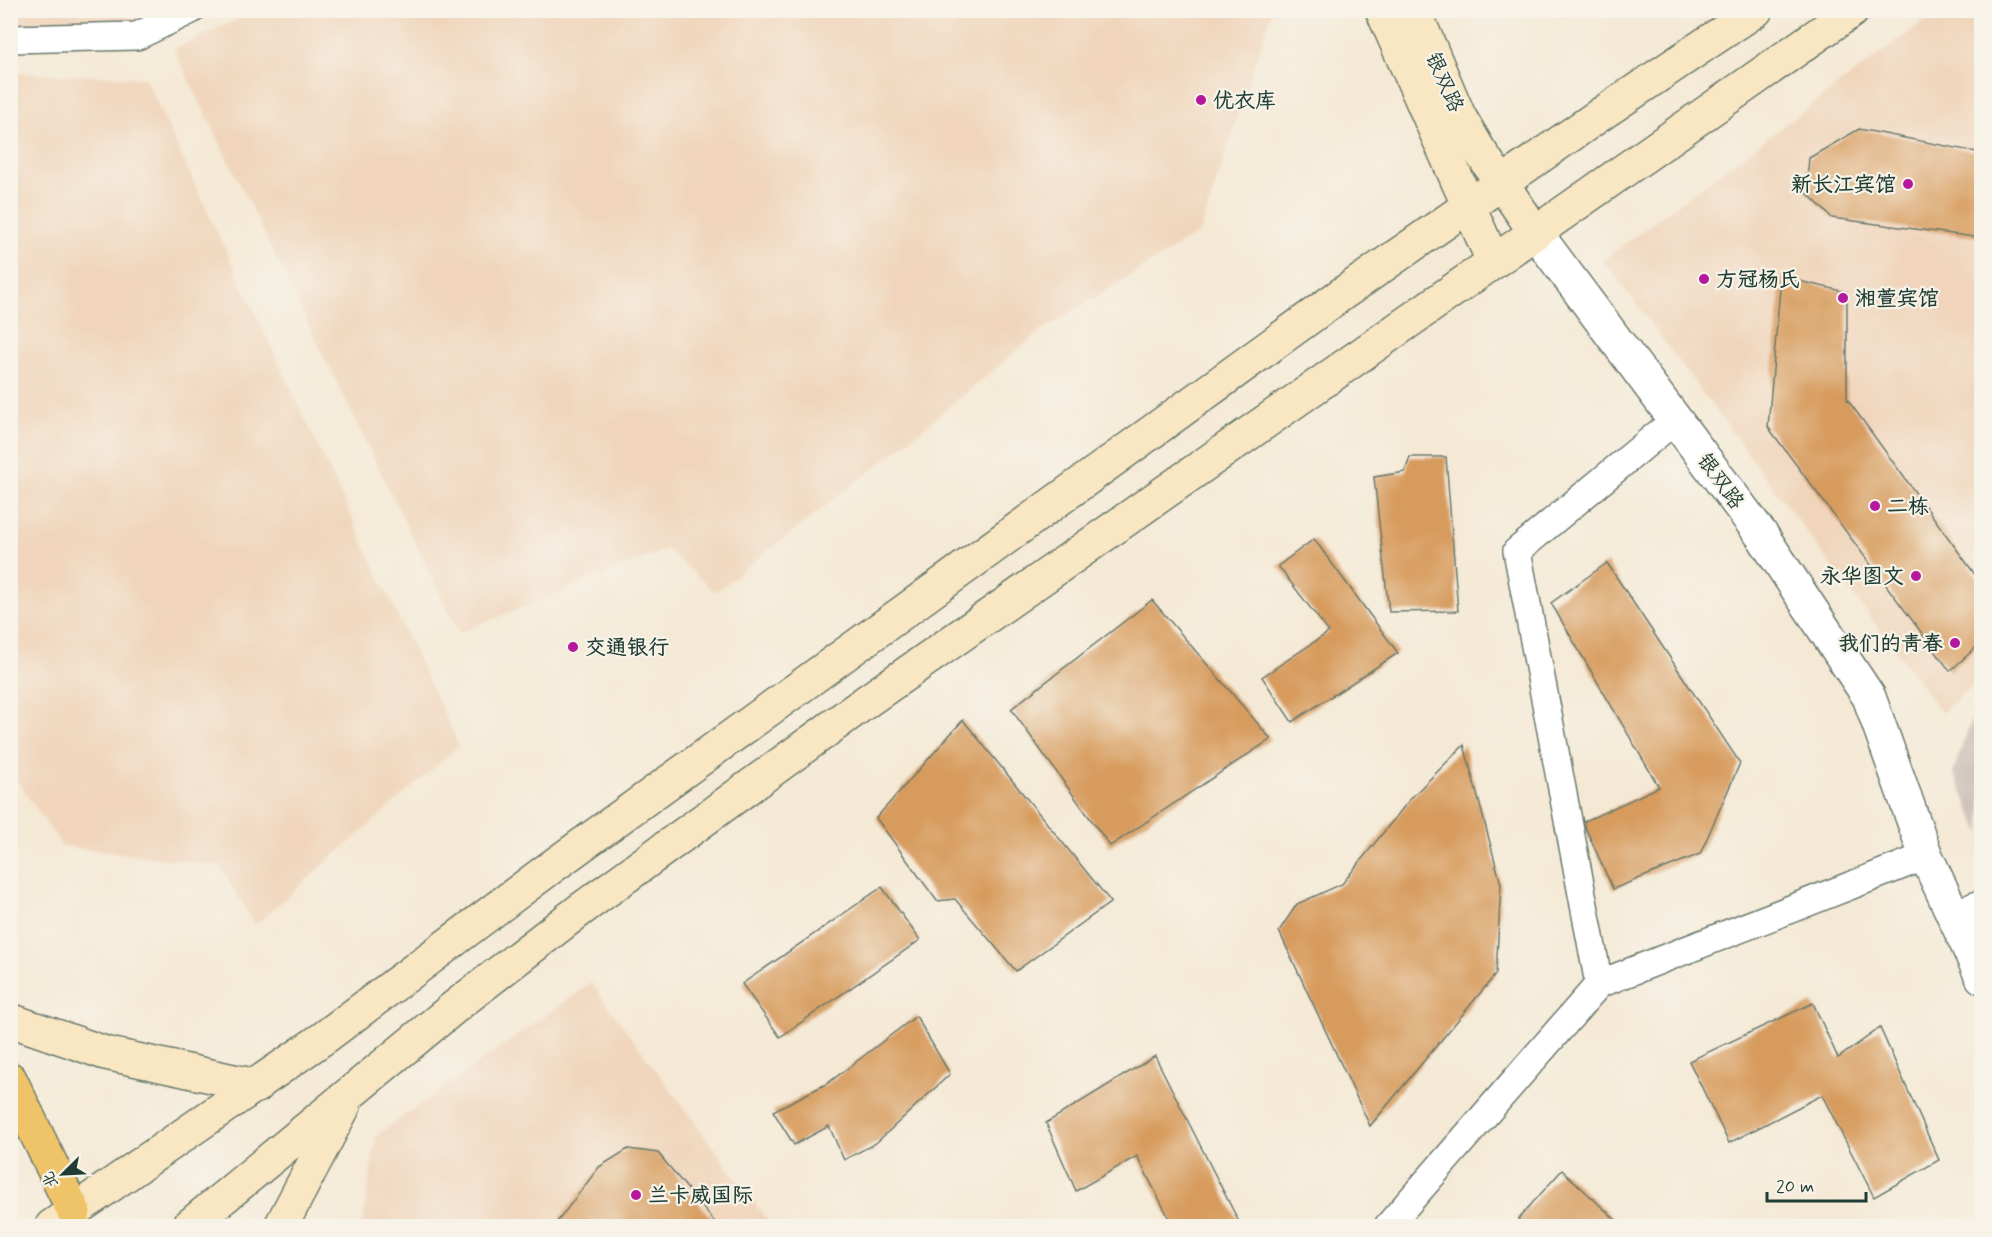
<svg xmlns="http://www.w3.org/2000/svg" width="1992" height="1237" viewBox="0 0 1992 1237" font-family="Mynerve,'LXGW WenKai TC',sans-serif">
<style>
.built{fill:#f0d5bc}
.industrial{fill:#cec1b9}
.building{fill:#d79b5d}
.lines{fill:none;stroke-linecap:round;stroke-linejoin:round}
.minor-casing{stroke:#6a796c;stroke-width:30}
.tertiary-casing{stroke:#6a796c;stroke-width:36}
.secondary-casing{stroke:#6a796c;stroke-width:36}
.primary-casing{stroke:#6a796c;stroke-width:36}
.minor{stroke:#fff;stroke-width:27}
.tertiary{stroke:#fff;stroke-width:33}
.secondary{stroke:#f9e7c3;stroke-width:33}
.primary{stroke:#efc469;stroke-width:33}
.poi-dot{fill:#b5179e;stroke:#f7f3e8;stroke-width:2}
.labels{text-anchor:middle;stroke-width:4.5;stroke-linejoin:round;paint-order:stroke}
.street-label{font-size:21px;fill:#1f3d34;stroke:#f7f3e8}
.poi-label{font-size:21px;font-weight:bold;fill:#1f3d34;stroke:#f7f3e8;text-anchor:start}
</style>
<rect width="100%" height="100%" fill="#f7f3e8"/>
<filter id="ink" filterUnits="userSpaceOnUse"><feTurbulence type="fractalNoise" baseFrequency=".0167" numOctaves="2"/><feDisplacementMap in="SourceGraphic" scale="12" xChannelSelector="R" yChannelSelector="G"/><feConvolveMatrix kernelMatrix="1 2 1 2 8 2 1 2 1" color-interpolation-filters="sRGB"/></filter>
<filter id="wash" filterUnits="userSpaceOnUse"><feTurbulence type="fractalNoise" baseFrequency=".008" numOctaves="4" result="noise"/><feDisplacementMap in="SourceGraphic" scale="24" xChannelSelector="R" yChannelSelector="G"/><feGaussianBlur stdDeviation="1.35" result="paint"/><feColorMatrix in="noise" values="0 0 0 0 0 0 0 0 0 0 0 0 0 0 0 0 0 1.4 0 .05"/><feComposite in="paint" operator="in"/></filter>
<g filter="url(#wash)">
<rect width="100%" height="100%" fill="#f4e9d5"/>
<g class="built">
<path d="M 11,11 L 191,11 L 137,36 L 11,36 Z"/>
<path d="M 256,11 L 256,10 L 1272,11 L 1200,232 L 1041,331 L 891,455 L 715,592 L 667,549 L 459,633 L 174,49 Z"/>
<path d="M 1938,11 L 1981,11 L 1981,678 L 1942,713 L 1603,260 Z"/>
<path d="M 10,73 L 145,78 L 459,746 L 255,925 L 220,866 L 62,846 L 11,772 Z"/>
<path d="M 591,983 L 772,1226 L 362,1226 L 377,1135 Z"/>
</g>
<path class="industrial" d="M 1981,693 L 1981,834 L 1953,772 Z"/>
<g id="blocks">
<g class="building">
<path d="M 1859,129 L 1982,153 L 1982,238 L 1832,218 L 1806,192 L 1809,158 Z"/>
<path d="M 1781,277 L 1847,292 L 1847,399 L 1982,584 L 1982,642 L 1950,671 L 1768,427 Z"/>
<path d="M 1410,457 L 1446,457 L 1458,611 L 1389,612 L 1374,477 L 1405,472 Z"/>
<path d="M 1314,539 L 1398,653 L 1292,722 L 1262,677 L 1329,632 L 1278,566 Z"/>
<path d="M 1607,563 L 1740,763 L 1700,854 L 1613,889 L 1583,822 L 1659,787 L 1551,603 Z"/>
<path d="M 1152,600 L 1271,739 L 1110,846 L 1011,709 Z"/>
<path d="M 963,720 L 1111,902 L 1016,971 L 955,899 L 937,901 L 876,818 Z"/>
<path d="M 1464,745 L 1501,884 L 1496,974 L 1370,1126 L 1279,931 L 1297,904 L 1342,884 L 1411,798 Z"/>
<path d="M 882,887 L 920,940 L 780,1037 L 742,984 Z"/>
<path d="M 1813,1003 L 1838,1058 L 1880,1028 L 1939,1160 L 1874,1197 L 1822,1095 L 1729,1143 L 1689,1061 Z"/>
<path d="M 916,1016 L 950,1074 L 876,1143 L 844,1160 L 829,1126 L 794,1145 L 773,1111 L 828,1083 Z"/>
<path d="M 1155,1056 L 1241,1226 L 1173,1226 L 1137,1156 L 1076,1191 L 1046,1123 Z"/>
<path d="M 628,1149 L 658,1153 L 718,1226 L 554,1226 L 599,1167 Z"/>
<path d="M 1562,1170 L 1618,1222 L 1620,1226 L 1525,1226 L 1518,1219 Z"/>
</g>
</g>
</g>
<g filter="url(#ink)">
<use href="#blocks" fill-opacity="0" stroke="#6a796c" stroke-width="1.5"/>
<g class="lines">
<g class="minor-casing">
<g id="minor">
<path d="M 10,39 L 137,36 L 191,10"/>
<path d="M 1953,915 L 1982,903"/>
<path d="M 1599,984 L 1517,551 L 1676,419"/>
<path d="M 1388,1226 L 1599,984 L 1926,856"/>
</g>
</g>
<g class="tertiary-casing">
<path id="tertiary" d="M 1535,232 L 1763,537 L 1869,697 L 1926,856 L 1982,977"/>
</g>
<g class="secondary-casing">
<g id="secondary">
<path d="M 1382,10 L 1493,261"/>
<path d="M 1414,10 L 1459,116 L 1479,150 L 1535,232"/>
<path d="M 10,1020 L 105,1053 L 257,1086"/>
<path d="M 52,1226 L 325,1037 L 546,871 L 1342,294 L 1601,114 L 1756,10"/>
<path d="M 189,1226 L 457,1005 L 580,910 L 867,701 L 1853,10"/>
<path d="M 281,1226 L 344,1106"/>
</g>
</g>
<g class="primary-casing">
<path id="primary" d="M 10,1079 L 74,1212"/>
</g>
<use href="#minor" class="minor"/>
<use href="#tertiary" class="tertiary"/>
<use href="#secondary" class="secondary"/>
<use href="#primary" class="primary"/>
</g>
</g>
<g class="poi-dot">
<circle cx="1201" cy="100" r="6"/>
<circle cx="1908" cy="184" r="6"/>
<circle cx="1704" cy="279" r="6"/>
<circle cx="1843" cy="298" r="6"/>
<circle cx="1875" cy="506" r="6"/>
<circle cx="1916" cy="576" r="6"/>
<circle cx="1955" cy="643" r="6"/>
<circle cx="573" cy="647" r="6"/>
<circle cx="636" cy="1195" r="6"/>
</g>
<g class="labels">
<g class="street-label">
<text transform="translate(1445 82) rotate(66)" y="7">银双路</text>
<text transform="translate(1721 481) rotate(54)" y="7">银双路</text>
</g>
<g class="poi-label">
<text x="1213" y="107">优衣库</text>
<text x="1896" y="191" text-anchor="end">新长江宾馆</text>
<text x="1716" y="286">方冠杨氏</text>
<text x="1855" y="305">湘萱宾馆</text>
<text x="1887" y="513">二栋</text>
<text x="1904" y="583" text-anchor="end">永华图文</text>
<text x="1943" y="650" text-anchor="end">我们的青春</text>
<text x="585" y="654">交通银行</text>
<text x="648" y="1202">兰卡威国际</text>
</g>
</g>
<rect width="1992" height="1237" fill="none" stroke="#f7f3e8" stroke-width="36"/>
<g transform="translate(63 1174) rotate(246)" stroke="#f7f3e8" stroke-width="4.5" paint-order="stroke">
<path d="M0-4.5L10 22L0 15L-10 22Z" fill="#1f3d34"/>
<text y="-9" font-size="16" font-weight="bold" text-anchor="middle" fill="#1f3d34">北</text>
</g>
<path d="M1767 1192v9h99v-9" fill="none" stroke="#1f3d34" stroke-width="3"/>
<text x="1776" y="1192" font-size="18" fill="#1f3d34" stroke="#f7f3e8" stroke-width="4.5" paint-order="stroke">20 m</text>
</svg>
